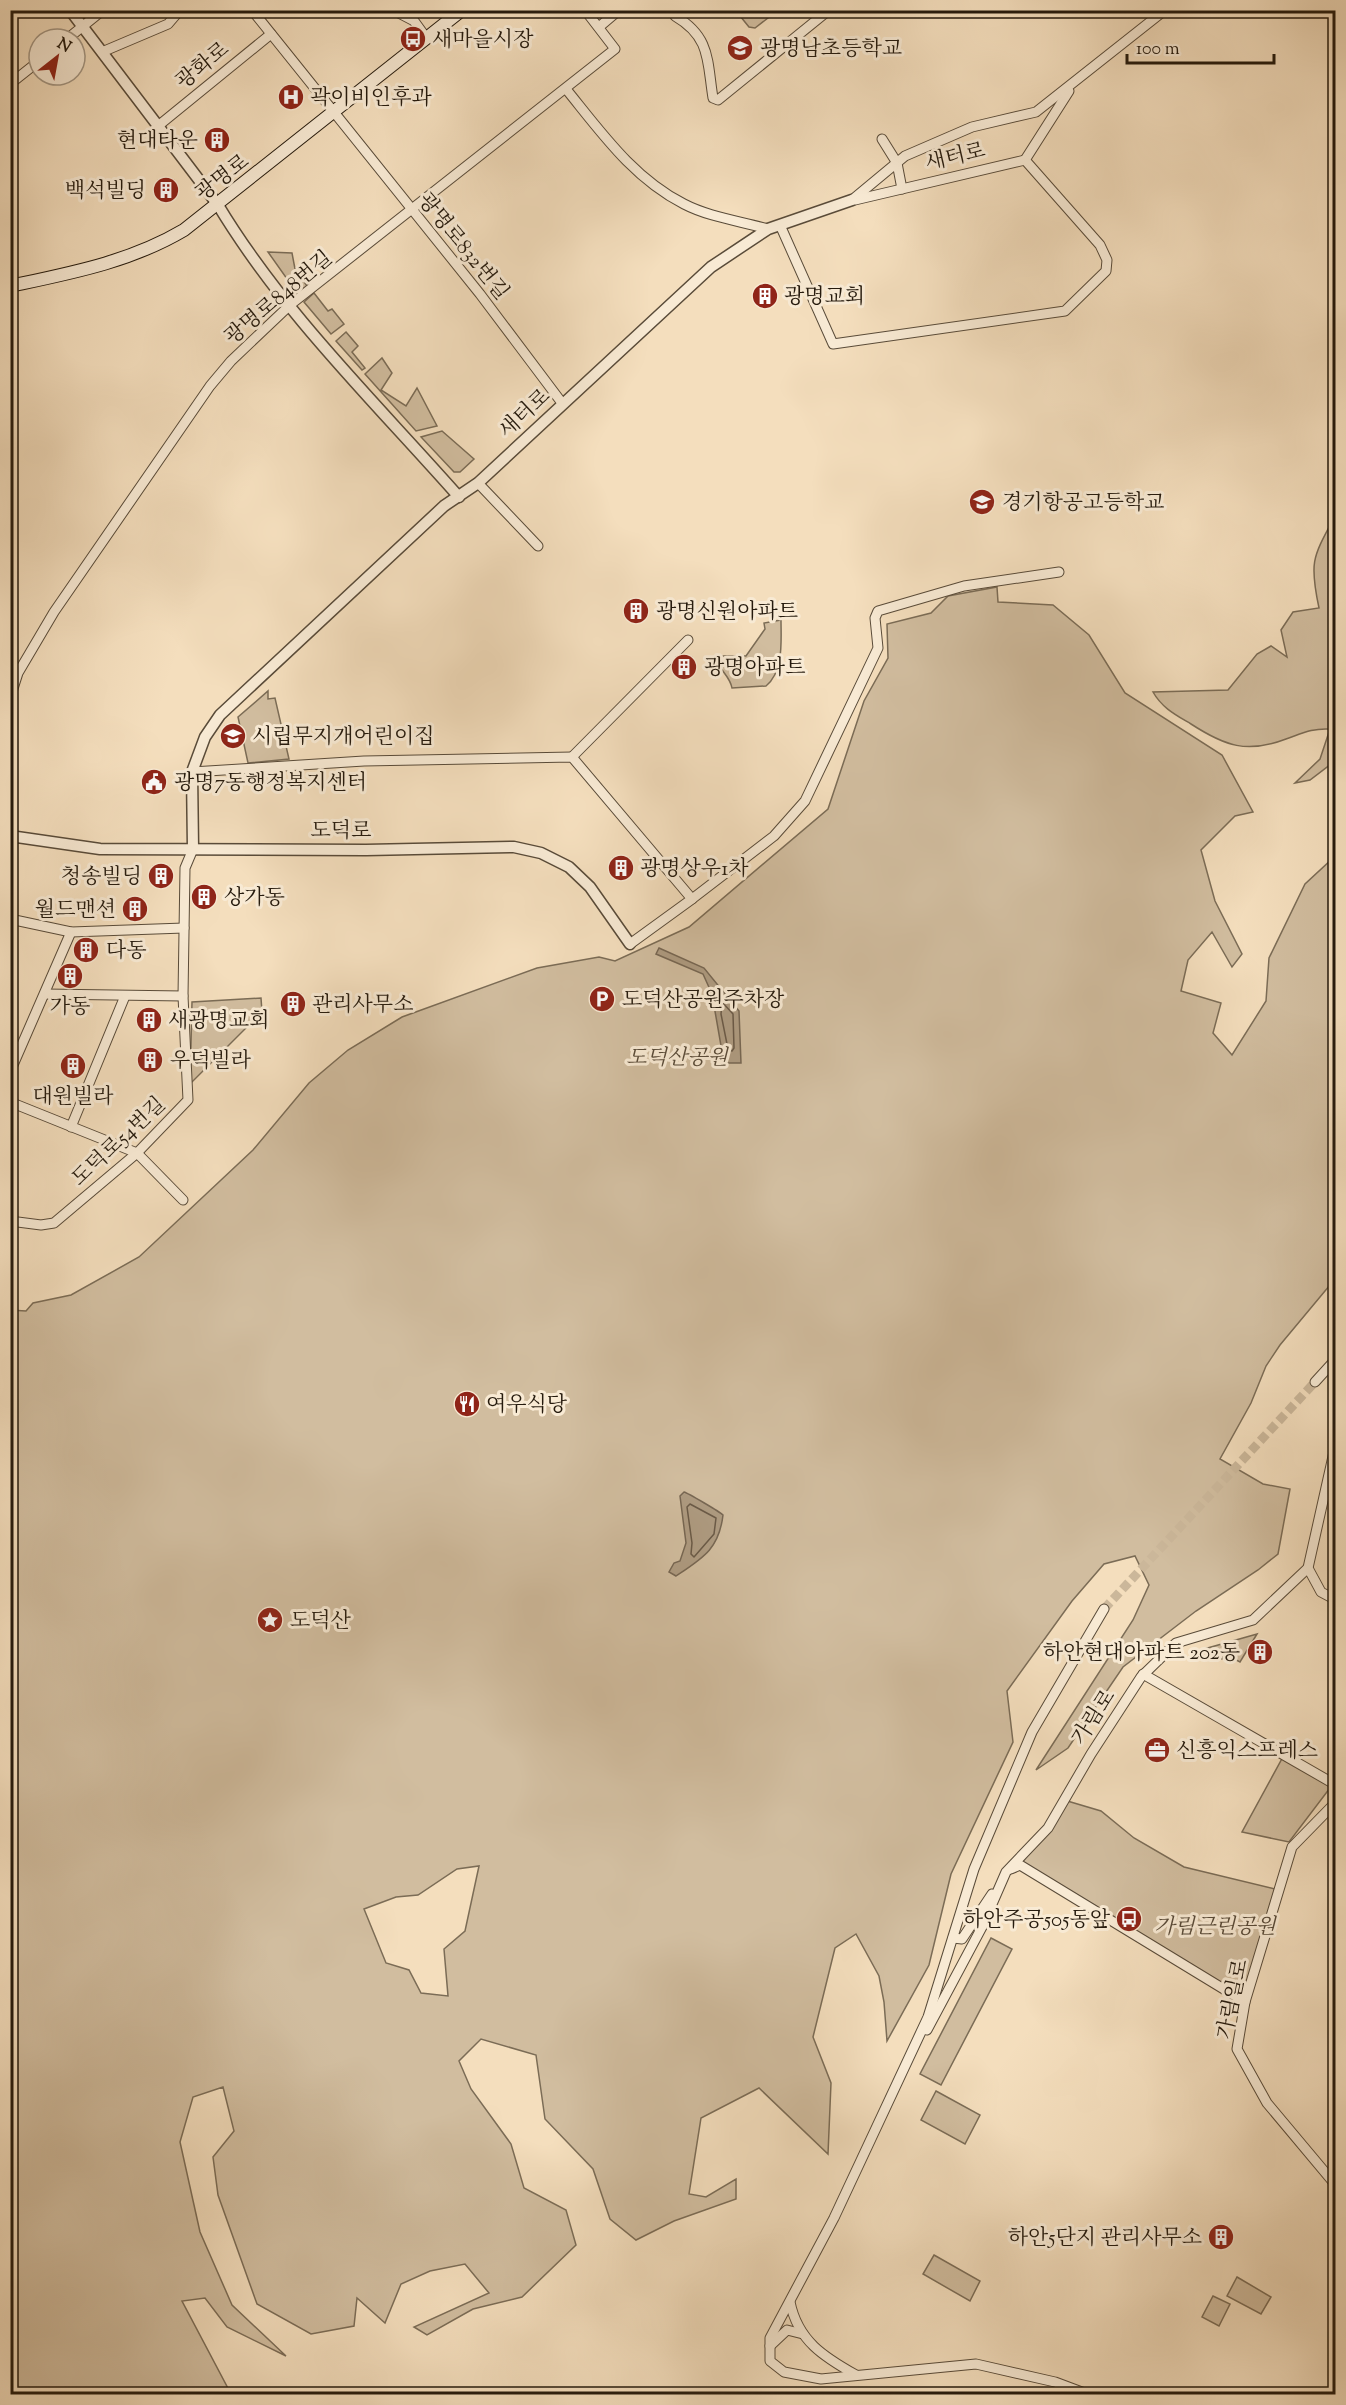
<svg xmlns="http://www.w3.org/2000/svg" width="1346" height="2405" viewBox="0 0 1346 2405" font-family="'Sorts Mill Goudy','Noto Serif KR',serif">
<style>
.green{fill:#d1bd9f;stroke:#7b6c56;stroke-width:1.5;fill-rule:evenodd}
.water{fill:#ae9b81;stroke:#776753;stroke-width:1.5}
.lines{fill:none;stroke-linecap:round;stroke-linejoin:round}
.shore{stroke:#6a5a47;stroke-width:1.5}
.minor-tunnel{stroke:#cbb79a;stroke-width:9;stroke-dasharray:9 4.5;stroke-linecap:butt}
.minor-casing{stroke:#594b39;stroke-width:11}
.tertiary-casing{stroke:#594b39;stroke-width:13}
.secondary-casing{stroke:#251a0d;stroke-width:14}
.minor{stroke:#f8ead4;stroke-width:9}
.tertiary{stroke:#f8ead4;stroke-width:10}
.secondary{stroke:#f8ead4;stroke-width:12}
.labels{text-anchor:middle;stroke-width:6;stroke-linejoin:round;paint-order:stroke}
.poi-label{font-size:21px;fill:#251a0d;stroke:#f8ead4;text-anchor:start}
.street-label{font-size:21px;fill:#251a0d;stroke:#f8ead4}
.park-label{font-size:21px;font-style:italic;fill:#594b39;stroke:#f8ead4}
</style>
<rect width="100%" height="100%" fill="#f4debd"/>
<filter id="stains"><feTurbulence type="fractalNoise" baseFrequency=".00333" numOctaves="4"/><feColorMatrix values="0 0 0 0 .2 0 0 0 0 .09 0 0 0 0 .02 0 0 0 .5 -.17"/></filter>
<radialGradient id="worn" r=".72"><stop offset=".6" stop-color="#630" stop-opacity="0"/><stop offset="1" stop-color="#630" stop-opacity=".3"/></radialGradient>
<g class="green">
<path d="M 736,11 L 777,11 L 755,28 L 749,27 Z"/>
<path d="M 268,252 L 292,253 L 295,269 L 307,286 L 297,293 Z"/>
<path d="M 314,293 L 328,311 L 332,309 L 344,324 L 331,334 L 304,302 Z"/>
<path d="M 346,332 L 358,346 L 352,352 L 365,368 L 362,370 L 336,341 Z"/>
<path d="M 382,358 L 392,373 L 381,390 L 406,406 L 417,388 L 437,426 L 416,431 L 365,374 Z"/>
<path d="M 442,431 L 474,459 L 460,472 L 454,472 L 421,437 Z"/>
<path d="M 1335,516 L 1335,761 L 1310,780 L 1295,783 L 1320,759 L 1330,729 C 1312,728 1303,733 1286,739 C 1247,754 1225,746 1191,724 C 1176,715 1162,708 1153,692 L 1228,690 L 1257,654 L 1271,646 L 1287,657 L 1281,630 L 1293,612 L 1319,608 C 1309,561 1313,557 1335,516 Z"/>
<path d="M 997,587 L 998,602 L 1053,605 L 1089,635 L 1125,693 L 1222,755 L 1253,812 L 1235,816 L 1201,850 L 1215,901 L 1242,954 L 1232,967 L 1212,932 L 1188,960 L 1181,991 L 1221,1003 L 1213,1033 L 1232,1055 L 1266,1001 L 1269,958 L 1305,884 L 1333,858 L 1335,851 L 1335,1279 L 1280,1345 L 1266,1366 L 1251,1403 L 1220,1459 L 1263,1484 L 1290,1489 L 1278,1554 L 1258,1570 L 1196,1611 L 1123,1667 L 1068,1748 L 1036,1770 L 1133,1620 L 1149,1585 L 1135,1556 L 1104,1564 L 1072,1601 L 1007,1691 L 1013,1742 L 951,1874 L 929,1965 L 887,2041 L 884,2002 L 879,1976 L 856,1934 L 835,1948 L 813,2037 L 831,2083 L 828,2154 L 759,2088 L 701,2118 L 689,2194 L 706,2197 L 736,2179 L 736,2199 L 674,2221 L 636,2240 L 610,2219 L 593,2169 L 545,2119 L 536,2055 L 481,2039 L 459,2061 L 471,2089 L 511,2144 L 524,2188 L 566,2210 L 576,2245 L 522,2297 L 473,2309 L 427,2335 L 414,2327 L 489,2293 L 465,2264 L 430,2271 L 401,2284 L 385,2323 L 357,2298 L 354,2326 L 311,2334 L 257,2304 L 218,2195 L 213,2157 L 234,2131 L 223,2087 L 193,2097 L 180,2142 L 200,2232 L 232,2305 L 286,2356 L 227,2327 L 205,2298 L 182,2301 L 231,2394 L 11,2394 L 10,1310 L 26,1311 L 33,1303 L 71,1295 L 139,1257 L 253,1150 L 309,1083 L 348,1050 L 402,1017 L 537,968 L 599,957 L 615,961 L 689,927 L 828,809 L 864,701 L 888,658 L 887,624 L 931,613 L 948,596 ZM 479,1866 L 465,1931 L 444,1949 L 448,1996 L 421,1993 L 409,1970 L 386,1963 L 364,1909 L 396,1897 L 418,1895 L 457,1869 Z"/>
<path d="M 781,620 C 781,641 784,671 766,686 L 732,688 C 730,675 717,669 716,656 L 746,656 L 765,629 L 764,623 Z"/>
<path d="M 268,691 L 268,699 L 275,698 L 289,759 L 248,763 L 238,717 Z"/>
<path d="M 261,998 L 262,1012 L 190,1084 L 192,1002 Z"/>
<path d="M 1257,1634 L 1240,1662 L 1225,1654 L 1222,1659 L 1204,1649 Z"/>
<path d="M 1284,1755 L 1333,1784 L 1289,1842 L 1242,1832 Z"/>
<path d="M 1064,1800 L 1101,1811 L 1134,1838 L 1184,1867 L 1279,1890 L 1245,2002 L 1020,1865 L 1048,1828 Z"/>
<path d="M 991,1938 L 1012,1949 L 941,2085 L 920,2074 Z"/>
<path d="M 936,2091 L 980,2115 L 965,2144 L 921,2120 Z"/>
<path d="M 934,2255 L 980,2281 L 970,2301 L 923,2274 Z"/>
<path d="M 1237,2277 L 1271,2297 L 1261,2314 L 1227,2296 Z"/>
<path d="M 1213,2296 L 1230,2304 L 1219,2326 L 1202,2317 Z"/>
</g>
<g class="water">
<path d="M 659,948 L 704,968 L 739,1011 L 741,1063 L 724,1063 L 712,994 L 703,974 L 656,954 Z"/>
<path d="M 684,1492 C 688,1493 720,1512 723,1515 C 719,1549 703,1558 676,1576 L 669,1572 L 674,1563 L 680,1561 L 686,1543 L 680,1496 Z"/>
</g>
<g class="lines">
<g class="shore">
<path d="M 722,1002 L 733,1014 L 734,1048 L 732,1051 L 728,1049 L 721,1014 Z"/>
<path d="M 690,1504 L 716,1518 L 714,1534 L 694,1557 L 691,1554 L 692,1543 L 687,1507 Z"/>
</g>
<path class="minor-tunnel" d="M 1104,1609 L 1315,1382"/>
<g class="minor-casing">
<g id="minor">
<path d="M 252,10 L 480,294 L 562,403"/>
<path d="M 393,10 L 414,21 L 427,39"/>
<path d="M 674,10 L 675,16 C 711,37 707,61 713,98 L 718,100 L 829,10"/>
<path d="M 599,27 L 619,10"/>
<path d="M 67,39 L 103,10"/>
<path d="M 102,52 L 168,24 L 180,10"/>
<path d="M 10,84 L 39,61"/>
<path d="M 566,89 C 601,132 633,178 684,204 C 709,217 740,221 768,229"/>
<path d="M 158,126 L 271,34"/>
<path d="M 882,139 L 897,163 L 902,189"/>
<path d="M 1025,160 L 1069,91"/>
<path d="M 852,200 L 905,156 L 972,127 L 1036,112 L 1165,10"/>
<path d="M 855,200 L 1025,160"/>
<path d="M 780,225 L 833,344 L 1065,311 L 1106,271 L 1107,260 L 1100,245 L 1025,160"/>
<path d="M 478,483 L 538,546"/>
<path d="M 10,698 L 18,673 L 54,612 L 210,386 L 231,361 L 290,305 L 615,49 L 585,10"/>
<path d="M 572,757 L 688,640"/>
<path d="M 192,772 L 364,761 L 572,757 L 692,899 L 630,944"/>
<path d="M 692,899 L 774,836 L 805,801 L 878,648 L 875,618 L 878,611 L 964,586 L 1059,572"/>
<path d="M 10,919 L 71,932 L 184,928"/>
<path d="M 45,994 L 183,996"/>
<path d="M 10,1072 L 71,932"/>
<path d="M 10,1102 L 137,1153 L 183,1200"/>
<path d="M 71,1127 L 125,996"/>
<path d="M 10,1221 L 41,1225 L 54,1223 L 137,1153 L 188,1100 L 183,996 L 185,868 L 193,849"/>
<path d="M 1315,1382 L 1336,1359"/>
<path d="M 1336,1443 L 1308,1568 L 1321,1592 L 1336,1600"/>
<path d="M 1143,1674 L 1336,1785"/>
<path d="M 1336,1802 L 1292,1847 L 1245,2002 L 1237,2049 L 1267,2103 L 1334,2183 L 1336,2195"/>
<path d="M 1011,1869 L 1020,1865 L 1245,2002"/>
<path d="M 953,1938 L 962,1939 L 992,1894"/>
<path d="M 927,2030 L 982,1927 L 1006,1872 L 1048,1828 L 1091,1754 L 1141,1677 L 1176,1643 L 1253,1620 L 1308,1568"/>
<path d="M 790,2302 C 798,2341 824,2357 856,2375"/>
<path d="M 770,2346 L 787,2330 L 803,2334"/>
<path d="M 1087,2394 L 1055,2382 L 976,2364 L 821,2379 L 784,2372 L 770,2361 L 770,2338 L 834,2218 L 928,2017 L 974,1869 L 1032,1732 L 1104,1609"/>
</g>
</g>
<g class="tertiary-casing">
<g id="tertiary">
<path d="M 70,10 L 218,205 C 283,313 376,403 459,497"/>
<path d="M 10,836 L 100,849 L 366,850 L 514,847 L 541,853 L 569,867 L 590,887 L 630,944"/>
<path d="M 193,849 L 192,772 L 205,737 L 220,715 L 444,506 L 478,483 L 711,267 L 768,229 L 852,200"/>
</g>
</g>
<g class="secondary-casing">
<path id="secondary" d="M 10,286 C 71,273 130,262 184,230 L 462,10"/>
</g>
<use href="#minor" class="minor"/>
<use href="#tertiary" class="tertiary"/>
<use href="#secondary" class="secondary"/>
</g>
<defs>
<g id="bus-disc" transform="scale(1.35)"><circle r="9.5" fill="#8f2418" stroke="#f8ead4"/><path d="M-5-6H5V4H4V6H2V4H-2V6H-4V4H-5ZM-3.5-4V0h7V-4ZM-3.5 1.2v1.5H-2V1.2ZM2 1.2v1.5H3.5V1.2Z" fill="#fff"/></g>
<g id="school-disc" transform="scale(1.35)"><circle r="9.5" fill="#8f2418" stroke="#f8ead4"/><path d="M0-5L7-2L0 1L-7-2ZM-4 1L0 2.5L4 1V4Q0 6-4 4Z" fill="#fff"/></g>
<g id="hospital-disc" transform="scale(1.35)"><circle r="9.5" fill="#8f2418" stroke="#f8ead4"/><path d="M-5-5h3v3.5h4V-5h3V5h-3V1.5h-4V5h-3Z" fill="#fff"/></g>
<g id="building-disc" transform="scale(1.35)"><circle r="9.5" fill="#8f2418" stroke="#f8ead4"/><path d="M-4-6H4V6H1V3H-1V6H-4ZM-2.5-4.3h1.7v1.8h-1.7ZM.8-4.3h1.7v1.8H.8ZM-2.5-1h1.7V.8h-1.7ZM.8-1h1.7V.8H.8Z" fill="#fff"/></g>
<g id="civic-disc" transform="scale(1.35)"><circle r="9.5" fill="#8f2418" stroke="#f8ead4"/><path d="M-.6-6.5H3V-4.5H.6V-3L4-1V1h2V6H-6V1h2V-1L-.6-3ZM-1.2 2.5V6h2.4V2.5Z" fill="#fff"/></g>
<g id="parking-disc" transform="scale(1.35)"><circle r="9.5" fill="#8f2418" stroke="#f8ead4"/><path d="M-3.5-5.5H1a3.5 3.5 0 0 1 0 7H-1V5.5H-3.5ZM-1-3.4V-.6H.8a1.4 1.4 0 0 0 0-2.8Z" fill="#fff"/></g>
<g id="restaurant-disc" transform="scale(1.35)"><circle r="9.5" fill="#8f2418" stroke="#f8ead4"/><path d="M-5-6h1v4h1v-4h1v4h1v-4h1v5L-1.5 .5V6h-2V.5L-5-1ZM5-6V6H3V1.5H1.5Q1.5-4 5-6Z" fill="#fff"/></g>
<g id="sight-disc" transform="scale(1.35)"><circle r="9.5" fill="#8f2418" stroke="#f8ead4"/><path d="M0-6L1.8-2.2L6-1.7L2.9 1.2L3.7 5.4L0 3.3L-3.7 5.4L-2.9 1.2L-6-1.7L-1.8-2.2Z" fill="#fff"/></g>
<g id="office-disc" transform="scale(1.35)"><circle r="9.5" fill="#8f2418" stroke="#f8ead4"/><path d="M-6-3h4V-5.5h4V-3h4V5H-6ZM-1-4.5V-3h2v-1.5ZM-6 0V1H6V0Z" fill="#fff"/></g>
</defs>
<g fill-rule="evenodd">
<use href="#bus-disc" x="413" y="39"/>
<use href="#school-disc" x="740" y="48"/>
<use href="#hospital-disc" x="291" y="97"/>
<use href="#building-disc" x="217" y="140"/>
<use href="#building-disc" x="166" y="190"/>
<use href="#building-disc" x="765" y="296"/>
<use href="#school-disc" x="982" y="502"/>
<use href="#building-disc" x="636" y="611"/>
<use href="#building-disc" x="684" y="667"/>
<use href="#school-disc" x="233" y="736"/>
<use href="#civic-disc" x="154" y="782"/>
<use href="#building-disc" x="621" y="868"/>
<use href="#building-disc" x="161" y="876"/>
<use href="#building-disc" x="204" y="897"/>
<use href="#building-disc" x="135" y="909"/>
<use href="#building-disc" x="86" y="950"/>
<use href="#building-disc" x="70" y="976"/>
<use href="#parking-disc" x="602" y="999"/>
<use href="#building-disc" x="293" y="1004"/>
<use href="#building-disc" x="149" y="1020"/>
<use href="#building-disc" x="150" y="1060"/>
<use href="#building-disc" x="73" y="1066"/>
<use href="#restaurant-disc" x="467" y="1404"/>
<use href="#sight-disc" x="270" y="1620"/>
<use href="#building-disc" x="1260" y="1652"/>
<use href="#office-disc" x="1157" y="1750"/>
<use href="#bus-disc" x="1129" y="1919"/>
<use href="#building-disc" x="1221" y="2237"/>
</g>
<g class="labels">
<g class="poi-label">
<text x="432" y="46">새마을시장</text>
<text x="760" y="55">광명남초등학교</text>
<text x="310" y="104">곽이비인후과</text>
<text x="198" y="147" text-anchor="end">현대타운</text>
<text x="146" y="197" text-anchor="end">백석빌딩</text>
<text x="784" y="303">광명교회</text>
<text x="1002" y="509">경기항공고등학교</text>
<text x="656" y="618">광명신원아파트</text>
<text x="704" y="674">광명아파트</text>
<text x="252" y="743">시립무지개어린이집</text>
<text x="174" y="789">광명7동행정복지센터</text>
<text x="640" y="875">광명상우1차</text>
<text x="142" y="883" text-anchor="end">청송빌딩</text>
<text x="224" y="904">상가동</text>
<text x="116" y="916" text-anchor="end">월드맨션</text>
<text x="106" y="957">다동</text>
<text x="622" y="1006">도덕산공원주차장</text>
<text x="312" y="1011">관리사무소</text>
<text x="70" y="1013" text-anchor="middle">가동</text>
<text x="168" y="1027">새광명교회</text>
<text x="170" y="1067">우덕빌라</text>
<text x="73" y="1103" text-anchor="middle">대원빌라</text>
<text x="486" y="1411">여우식당</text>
<text x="290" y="1627">도덕산</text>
<text x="1240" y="1659" text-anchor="end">하안현대아파트 202동</text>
<text x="1176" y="1757">신흥익스프레스</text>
<text x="1110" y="1926" text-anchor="end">하안주공505동앞</text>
<text x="1202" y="2244" text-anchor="end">하안5단지 관리사무소</text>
</g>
<g class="street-label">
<text transform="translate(202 65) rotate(-39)" y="7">광화로</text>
<text transform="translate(955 156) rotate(-13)" y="7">새터로</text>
<text transform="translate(222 177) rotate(-38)" y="7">광명로</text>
<text transform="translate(464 246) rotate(51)" y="7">광명로832번길</text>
<text transform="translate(278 297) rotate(-40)" y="7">광명로848번길</text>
<text transform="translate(524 413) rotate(-43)" y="7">새터로</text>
<text x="341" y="837">도덕로</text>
<text transform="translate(118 1141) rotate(-43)" y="7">도덕로54번길</text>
<text transform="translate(1093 1717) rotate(-57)" y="7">가림로</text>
<text transform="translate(1232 1999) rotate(-78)" y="7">가림일로</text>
</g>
<g class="park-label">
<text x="677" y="1064">도덕산공원</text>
<text x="1215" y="1933">가림근린공원</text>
</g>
</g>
<rect width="1346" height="2405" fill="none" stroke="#f4debd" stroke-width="36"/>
<rect x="12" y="12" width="1322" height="2381" fill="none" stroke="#251a0d" stroke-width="3"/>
<rect x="18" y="18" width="1310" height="2369" fill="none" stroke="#251a0d" stroke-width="1.5"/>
<g transform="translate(57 57) rotate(31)"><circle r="28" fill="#f8ead4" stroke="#a49784" stroke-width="1.5"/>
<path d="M0-4.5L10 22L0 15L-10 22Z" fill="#8f2418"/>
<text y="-9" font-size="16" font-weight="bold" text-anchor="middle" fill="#251a0d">N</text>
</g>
<path d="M1127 54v9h147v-9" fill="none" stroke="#251a0d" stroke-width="3"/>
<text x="1136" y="54" font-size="18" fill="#251a0d" stroke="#f8ead4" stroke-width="4.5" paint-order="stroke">100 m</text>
<rect width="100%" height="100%" filter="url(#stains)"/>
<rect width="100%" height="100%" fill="url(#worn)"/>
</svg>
